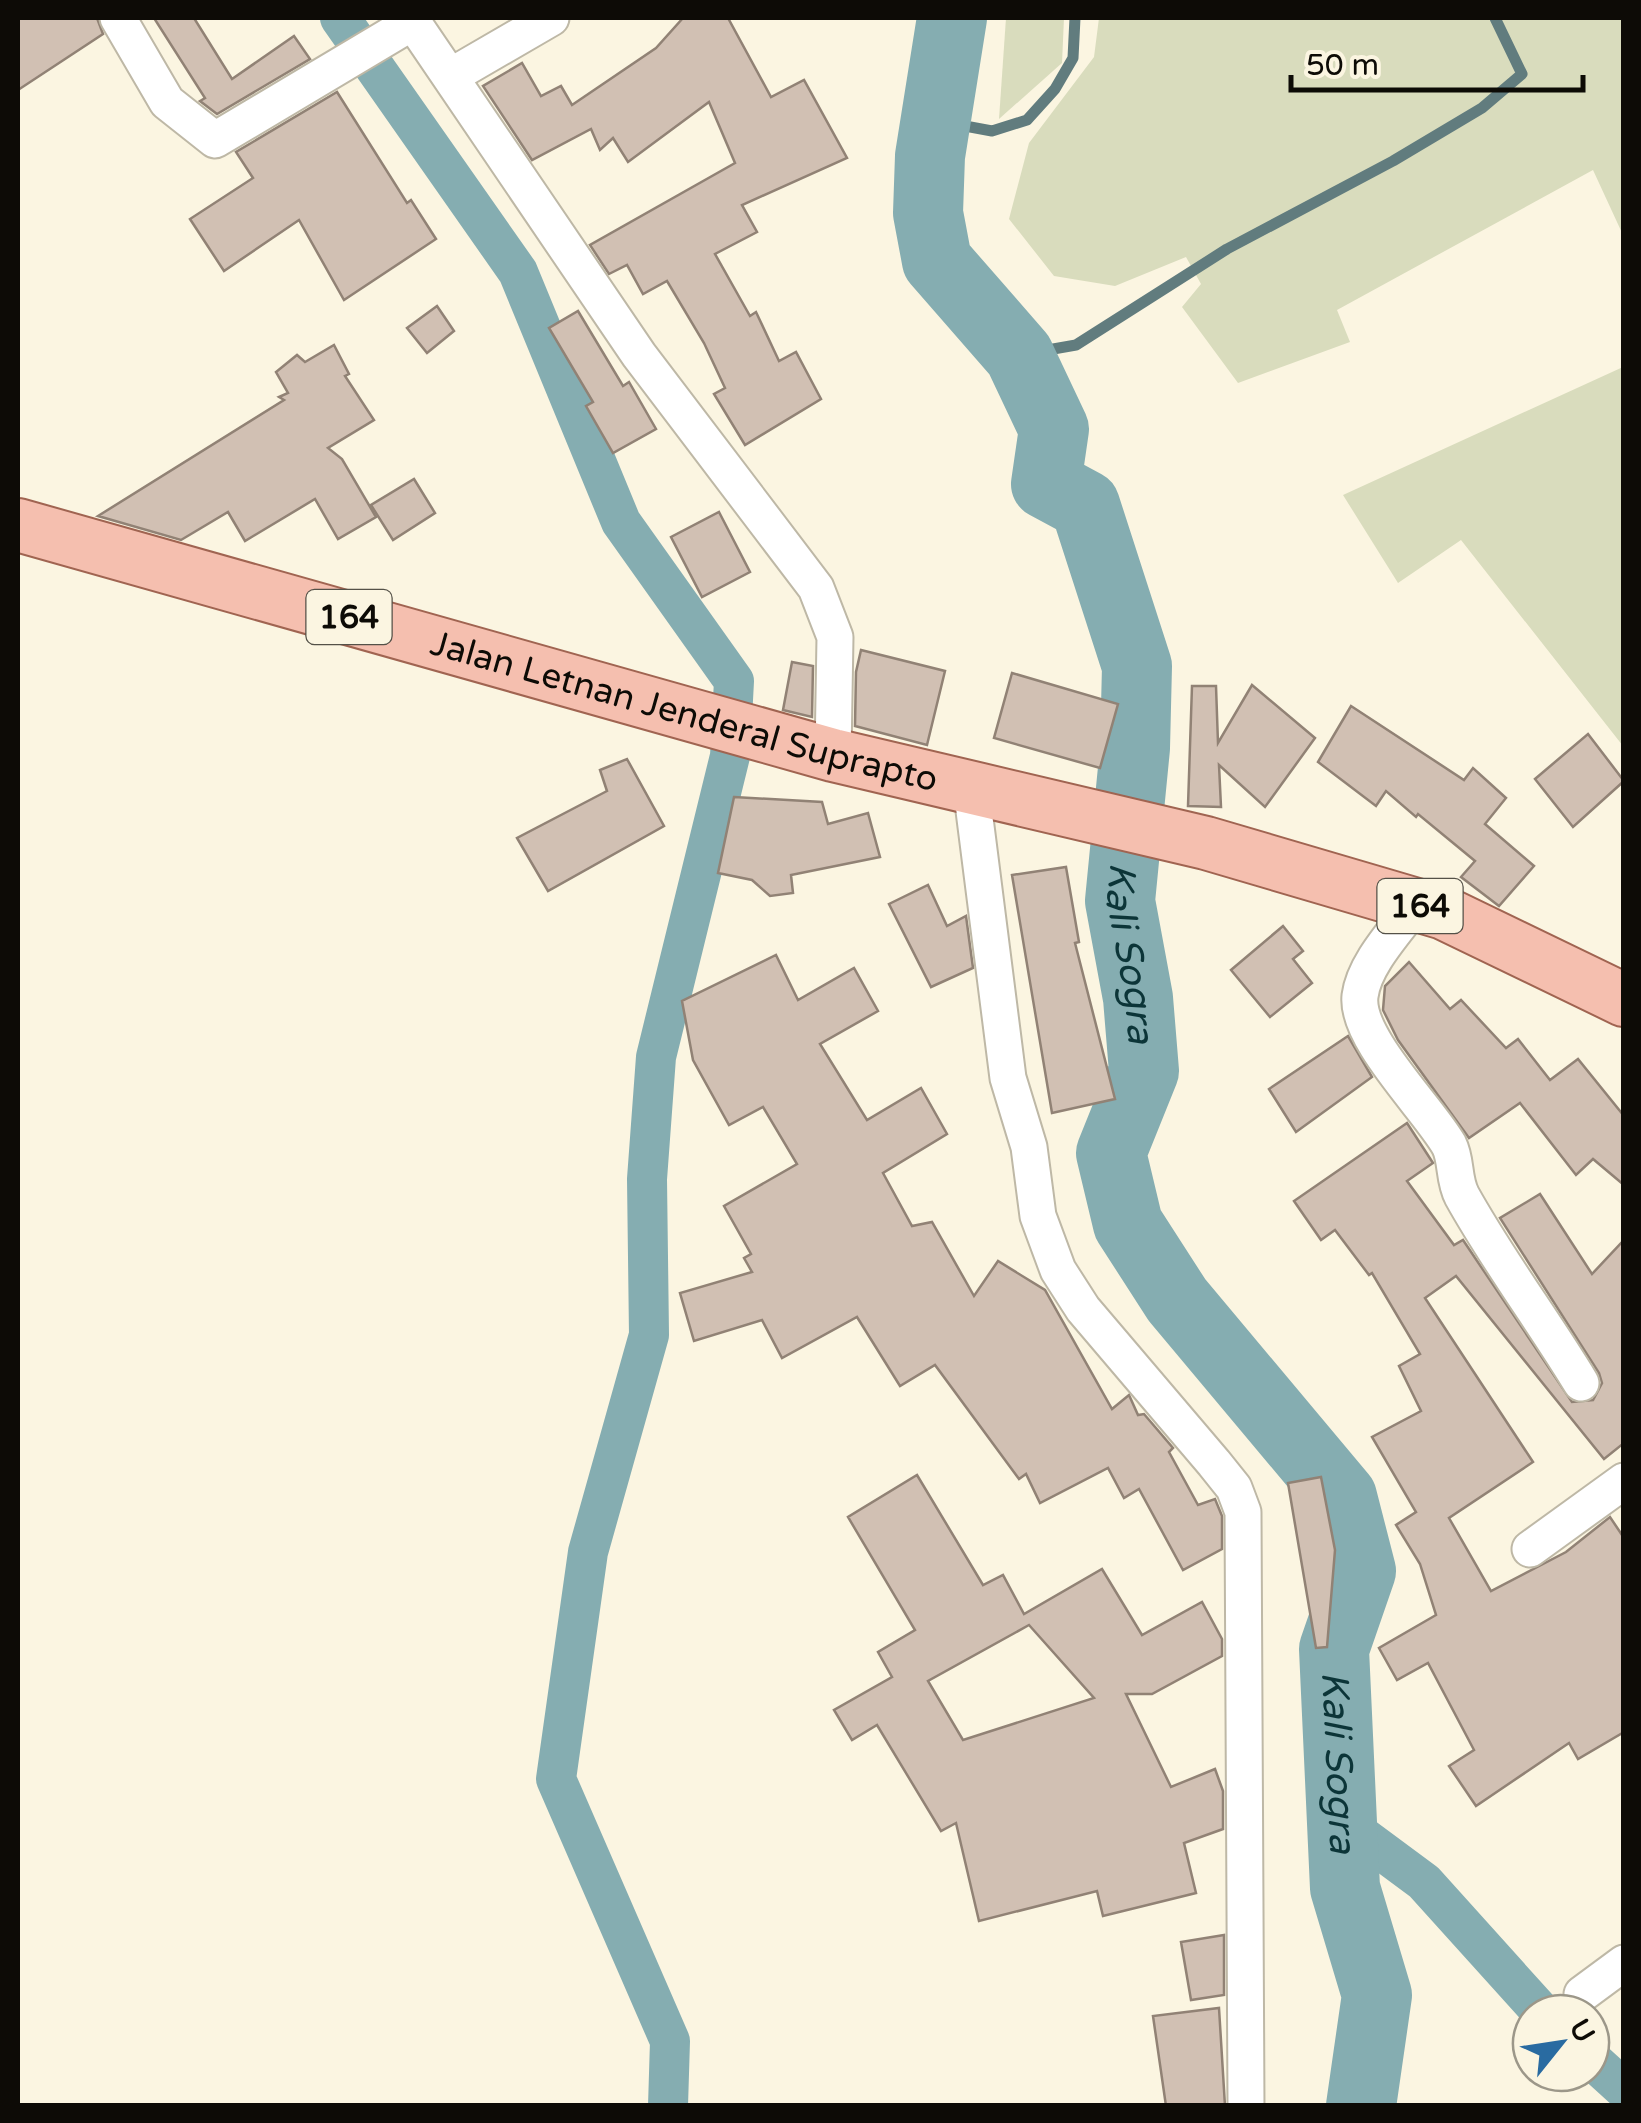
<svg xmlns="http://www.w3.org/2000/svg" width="1641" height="2123" viewBox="0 0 1641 2123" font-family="'Varela Round',sans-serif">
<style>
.green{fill:#d9dcbd}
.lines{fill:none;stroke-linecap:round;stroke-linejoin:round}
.stream{stroke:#617c7e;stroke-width:11}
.canal{stroke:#85adb1;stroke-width:40}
.river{stroke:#85adb1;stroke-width:70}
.building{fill:#d1c0b3;stroke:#918275;stroke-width:2.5;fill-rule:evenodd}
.street-casing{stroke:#beb8a6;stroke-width:39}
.primary-casing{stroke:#a06451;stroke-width:56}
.street{stroke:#fff;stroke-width:35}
.primary{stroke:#f5bfaf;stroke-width:52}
.labels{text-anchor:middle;stroke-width:10;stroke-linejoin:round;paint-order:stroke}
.shield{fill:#fbf5e1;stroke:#545148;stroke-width:2.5}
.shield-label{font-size:32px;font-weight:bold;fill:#0d0b06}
.street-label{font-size:35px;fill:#0d0b06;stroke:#fbf5e1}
.water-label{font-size:38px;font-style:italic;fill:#0c3538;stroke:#fbf5e1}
</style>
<rect width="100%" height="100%" fill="#fbf5e1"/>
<g class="green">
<path d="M 1006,18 L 1064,18 L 1062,63 L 999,119 Z"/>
<path d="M 1099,18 L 1623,18 L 1623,235 L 1593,170 L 1337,310 L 1350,342 L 1238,383 L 1182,307 L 1201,284 L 1186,257 L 1115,286 L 1054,276 L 1009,219 L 1029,143 L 1094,57 Z"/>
<path d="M 1623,367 L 1623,746 L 1461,540 L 1398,583 L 1343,495 Z"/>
</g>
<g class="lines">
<g class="stream">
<path d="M 938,121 L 992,131 L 1027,120 L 1055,89 L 1073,58 L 1075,18"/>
<path d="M 1019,355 L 1076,345 L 1227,249 L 1393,161 L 1482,108 L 1522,74 L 1495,18"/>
</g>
<g class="canal">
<path d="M 340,18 L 518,272 L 621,522 L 734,681 L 730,756 L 656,1057 L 647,1179 L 649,1335 L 588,1552 L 556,1779 L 670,2041 L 668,2106"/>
<path d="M 1343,1822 L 1424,1882 L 1542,2013"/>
<path d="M 1591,2059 L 1624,2089"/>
</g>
<path class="river" id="s1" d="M 952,18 L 930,156 L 928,213 L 937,261 L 1019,355 L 1054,429 L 1046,484 L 1085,505 L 1137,666 L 1135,748 L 1120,901 L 1138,998 L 1144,1071 L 1111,1153 L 1128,1224 L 1177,1300 L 1342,1497 L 1361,1571 L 1334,1649 L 1345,1888 L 1377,1995 L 1361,2106"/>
</g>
<g class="building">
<path d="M 18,18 L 97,18 L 103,34 L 18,90 Z"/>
<path d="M 154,18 L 194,18 L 232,79 L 294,36 L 310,59 L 217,114 L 200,101 L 205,98 Z"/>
<path d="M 683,18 L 728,18 L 771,97 L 804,80 L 847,158 L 742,205 L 757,232 L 715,254 L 750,316 L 756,312 L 779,361 L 796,352 L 821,399 L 745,445 L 714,394 L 725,388 L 704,343 L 667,281 L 643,294 L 627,265 L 609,274 L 590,245 L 735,163 L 709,102 L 628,162 L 613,138 L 600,150 L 591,129 L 532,160 L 483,86 L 522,63 L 541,96 L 561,86 L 572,105 L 656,48 Z"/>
<path d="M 337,92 L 407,203 L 411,200 L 436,239 L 344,300 L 299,220 L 224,271 L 190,219 L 253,178 L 236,152 Z"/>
<path d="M 437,306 L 454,331 L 427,353 L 407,328 Z"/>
<path d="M 578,311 L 623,386 L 629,382 L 656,429 L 613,453 L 586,406 L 593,402 L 549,328 Z"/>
<path d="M 334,345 L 349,374 L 345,376 L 374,420 L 328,448 L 342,459 L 376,517 L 338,539 L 315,499 L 245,541 L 228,512 L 181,540 L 98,516 L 284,400 L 279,397 L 288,393 L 276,372 L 297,355 L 305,362 Z"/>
<path d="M 414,479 L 435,513 L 393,540 L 371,505 Z"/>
<path d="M 719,512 L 750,572 L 702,597 L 671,537 Z"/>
<path d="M 861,650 L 945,671 L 927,745 L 855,726 L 856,672 Z"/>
<path d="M 792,662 L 813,666 L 812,717 L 783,710 Z"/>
<path d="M 1012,673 L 1118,704 L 1100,768 L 994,738 Z"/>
<path d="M 1252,685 L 1315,738 L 1265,807 L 1219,765 L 1221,807 L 1188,806 L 1192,686 L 1216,686 L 1218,743 Z"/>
<path d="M 1351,706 L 1464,780 L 1473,768 L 1506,798 L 1485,824 L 1534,866 L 1499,906 L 1461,877 L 1475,861 L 1418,814 L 1416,817 L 1386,791 L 1376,806 L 1318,762 Z"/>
<path d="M 1588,734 L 1624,781 L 1573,827 L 1535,779 Z"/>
<path d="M 627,759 L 664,826 L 548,891 L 517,838 L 607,791 L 600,770 Z"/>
<path d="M 734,797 L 822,802 L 828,824 L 868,813 L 880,857 L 791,875 L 793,893 L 770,896 L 752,880 L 718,873 Z"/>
<path d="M 1066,867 L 1079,942 L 1075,943 L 1115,1099 L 1052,1113 L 1012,875 Z"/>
<path d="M 928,885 L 947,926 L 966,916 L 973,968 L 931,987 L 889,904 Z"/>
<path d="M 1283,926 L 1303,951 L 1293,959 L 1312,983 L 1270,1017 L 1231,970 Z"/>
<path d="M 776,955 L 798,1000 L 854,968 L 878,1011 L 820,1044 L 867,1120 L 921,1088 L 947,1134 L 883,1173 L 912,1226 L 932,1222 L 974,1296 L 998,1261 L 1045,1290 L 1112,1409 L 1129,1395 L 1138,1415 L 1144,1414 L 1173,1448 L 1169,1452 L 1198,1505 L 1215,1499 L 1222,1516 L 1222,1549 L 1183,1570 L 1139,1489 L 1124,1498 L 1108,1468 L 1040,1503 L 1026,1474 L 1019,1479 L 935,1365 L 900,1386 L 857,1317 L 782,1358 L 762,1320 L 694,1341 L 680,1293 L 752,1272 L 744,1258 L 751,1254 L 724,1206 L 797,1164 L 763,1107 L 729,1125 L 693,1060 L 682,1001 Z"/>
<path d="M 1409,962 L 1450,1009 L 1461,1000 L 1506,1048 L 1518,1039 L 1550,1080 L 1578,1059 L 1624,1116 L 1624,1185 L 1593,1159 L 1576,1175 L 1520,1103 L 1469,1138 L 1398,1040 L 1383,1010 L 1385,986 Z"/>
<path d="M 1348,1036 L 1372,1077 L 1296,1132 L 1269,1089 Z"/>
<path d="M 1407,1123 L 1433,1163 L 1407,1181 L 1454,1245 L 1463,1240 L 1572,1402 L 1593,1400 L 1602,1383 L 1599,1373 L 1500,1218 L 1540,1194 L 1592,1274 L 1624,1240 L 1624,1443 L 1604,1459 L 1456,1276 L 1425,1298 L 1533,1462 L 1449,1518 L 1491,1591 L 1566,1552 L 1610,1517 L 1624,1538 L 1624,1732 L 1578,1759 L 1569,1743 L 1476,1806 L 1449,1766 L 1474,1750 L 1428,1663 L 1397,1680 L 1379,1648 L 1436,1615 L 1420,1564 L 1396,1525 L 1416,1512 L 1372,1437 L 1421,1411 L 1399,1366 L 1420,1354 L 1372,1273 L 1369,1275 L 1335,1230 L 1321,1240 L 1294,1201 Z"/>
<path d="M 917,1475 L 983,1585 L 1003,1575 L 1024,1614 L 1102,1569 L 1142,1635 L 1202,1602 L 1222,1639 L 1222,1656 L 1152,1694 L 1126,1694 L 1171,1787 L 1215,1769 L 1223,1791 L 1223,1829 L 1184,1843 L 1196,1893 L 1103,1916 L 1097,1891 L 979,1921 L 956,1823 L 941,1831 L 877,1725 L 852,1740 L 834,1710 L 892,1677 L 878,1652 L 915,1630 L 848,1517 ZM 1029,1625 L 1094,1698 L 963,1740 L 928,1681 Z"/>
<path d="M 1321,1477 L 1335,1550 L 1327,1647 L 1316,1648 L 1288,1483 Z"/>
<path d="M 1224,1935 L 1224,1995 L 1191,2000 L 1181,1942 Z"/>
<path d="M 1219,2008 L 1225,2106 L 1166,2106 L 1153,2016 Z"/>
</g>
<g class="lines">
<g class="street-casing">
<g id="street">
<path d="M 118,18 L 167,102 L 215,140 L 413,22"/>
<path d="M 410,18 L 639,355 L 816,588 L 835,637 L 833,755"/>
<path d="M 451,76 L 551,18"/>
<path d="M 971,787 L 1008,1078 L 1029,1147 L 1038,1216 L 1058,1270 L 1083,1309 L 1214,1463 L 1234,1488 L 1243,1512 L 1246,2106"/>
<path d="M 1415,905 C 1396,931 1364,964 1360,996 C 1355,1038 1428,1108 1449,1145 C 1457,1161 1453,1179 1462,1196 C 1498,1261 1543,1320 1581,1383"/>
<path d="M 1530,1549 L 1624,1481"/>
<path d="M 1582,1994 L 1624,1963"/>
</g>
</g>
<g class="primary-casing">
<g id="primary">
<path id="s2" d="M 18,525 L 833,755 L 1206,843 L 1444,913 L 1624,1000"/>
</g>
</g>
<use href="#street" class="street"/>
<use href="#primary" class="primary"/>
</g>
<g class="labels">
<g class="shield">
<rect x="306.5" y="590" width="85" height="54" rx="8"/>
<rect x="1377.5" y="879" width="85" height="54" rx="8"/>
</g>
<g class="shield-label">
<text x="349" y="628">164</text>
<text x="1420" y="917">164</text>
</g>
<g class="street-label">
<text dy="12" stroke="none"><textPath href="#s2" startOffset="692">Jalan Letnan Jenderal Suprapto</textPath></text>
</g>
<g class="water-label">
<text dy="13" stroke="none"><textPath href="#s1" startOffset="1010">Kali Sogra</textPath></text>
<text dy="13" stroke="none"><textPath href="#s1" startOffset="1910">Kali Sogra</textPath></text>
</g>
</g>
<rect width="1641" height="2123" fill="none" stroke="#0d0b06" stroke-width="40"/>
<g transform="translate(1561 2043) rotate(60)"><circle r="48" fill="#fbf5e1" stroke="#9c9789" stroke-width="2.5"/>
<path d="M0-8L18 38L0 25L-18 38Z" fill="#296ba1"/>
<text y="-15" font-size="28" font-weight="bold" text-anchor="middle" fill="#0d0b06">U</text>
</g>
<path d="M1291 75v15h292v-15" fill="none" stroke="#0d0b06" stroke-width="5"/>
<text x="1306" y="75" font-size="30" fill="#0d0b06" stroke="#fbf5e1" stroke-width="8" paint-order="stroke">50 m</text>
</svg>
